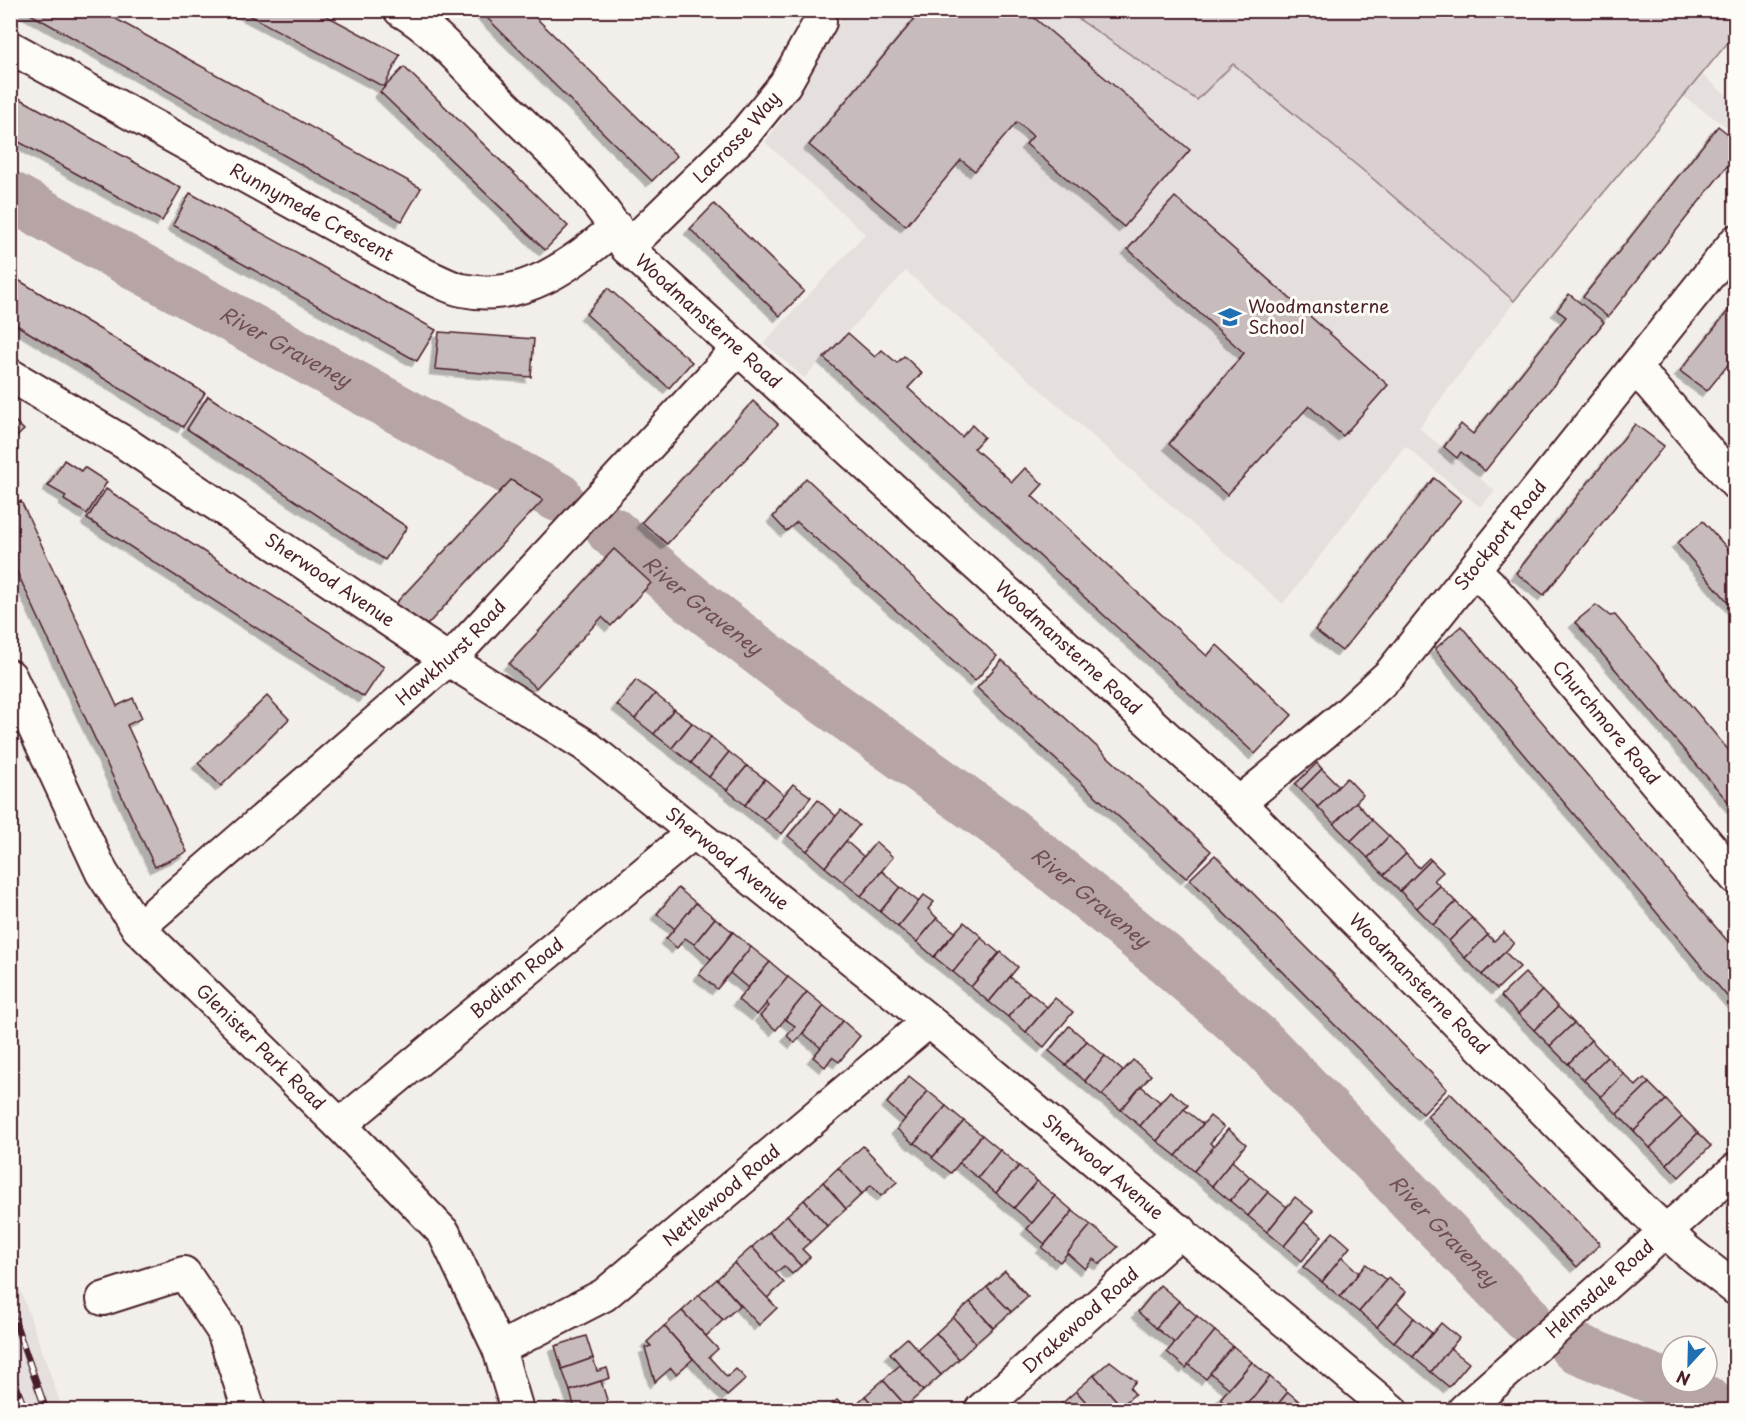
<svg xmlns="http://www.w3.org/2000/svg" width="1746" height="1421" viewBox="0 0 1746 1421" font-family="'Playpen Sans',sans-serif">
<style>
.built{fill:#e5dfdd}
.green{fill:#d9d0cf;stroke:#92787d;stroke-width:1.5}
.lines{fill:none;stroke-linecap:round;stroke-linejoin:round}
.river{stroke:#b7a5a6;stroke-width:50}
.building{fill:#c8bbbb;stroke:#4a1f2b;stroke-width:1.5;filter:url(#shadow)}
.street-casing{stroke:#4a1f2b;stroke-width:36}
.street{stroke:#fdfcf7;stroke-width:32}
.rail-casing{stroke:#4a1f2b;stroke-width:7}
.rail{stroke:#fdfcf7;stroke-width:4.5;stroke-dasharray:14;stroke-linecap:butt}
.labels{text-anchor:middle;stroke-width:6;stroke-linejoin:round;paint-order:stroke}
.street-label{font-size:18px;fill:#4a1f2b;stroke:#fdfcf7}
.poi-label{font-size:18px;fill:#4a1f2b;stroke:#fdfcf7;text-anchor:start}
.water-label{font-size:20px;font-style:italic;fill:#704e56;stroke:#fdfcf7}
</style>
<defs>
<filter id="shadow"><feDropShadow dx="-5.5" dy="5.5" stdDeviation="0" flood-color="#0004"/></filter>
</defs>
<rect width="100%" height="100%" fill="#f2efeb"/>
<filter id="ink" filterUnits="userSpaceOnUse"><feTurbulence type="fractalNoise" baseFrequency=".0167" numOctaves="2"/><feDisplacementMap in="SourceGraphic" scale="12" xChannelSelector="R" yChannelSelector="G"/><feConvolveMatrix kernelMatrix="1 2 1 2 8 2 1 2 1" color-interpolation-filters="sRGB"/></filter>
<g filter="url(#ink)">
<g class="built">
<path d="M 845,11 L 1067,11 L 1196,100 L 1232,64 L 1371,177 L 1695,69 L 1735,102 L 1735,133 L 1680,94 L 1515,301 L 1419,428 L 1495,491 L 1480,507 L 1405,446 L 1283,604 L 906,271 L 804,378 L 764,343 L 865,234 L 765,142 L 783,118 Z"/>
<path d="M 11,1263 L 63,1410 L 11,1410 Z"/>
</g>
<path class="green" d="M 1735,10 L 1735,34 L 1514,301 L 1371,177 L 1233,64 L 1197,100 L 1067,11 Z"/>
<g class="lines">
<g class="river">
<path id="s1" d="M 10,196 L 558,497"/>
<path id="s2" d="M 611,531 L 690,598 L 802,684 L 1007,830 L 1162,956 L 1259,1040 L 1526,1317"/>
<path d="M 1574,1347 L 1707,1401 L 1716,1410"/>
</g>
</g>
<g class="building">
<path d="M 23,10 L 100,10 L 421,188 L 402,221 Z"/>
<path d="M 239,10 L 316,10 L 400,55 L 384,87 Z"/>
<path d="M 479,10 L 528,10 L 677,156 L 652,181 Z"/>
<path d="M 922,10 L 1025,10 L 1190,150 L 1124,227 L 1026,144 L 1033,136 L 1017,122 L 975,171 L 961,160 L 906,226 L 809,145 Z"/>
<path d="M 404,67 L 568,226 L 545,250 L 380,92 Z"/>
<path d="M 10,93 L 181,188 L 162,221 L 10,137 Z"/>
<path d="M 1718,126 L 1736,140 L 1736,155 L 1608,317 L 1583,297 Z"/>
<path d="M 190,193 L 436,330 L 417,361 L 173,225 Z"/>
<path d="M 1175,197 L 1388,385 L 1343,436 L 1309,406 L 1227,495 L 1169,444 L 1244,353 L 1128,249 Z"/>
<path d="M 714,204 L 804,291 L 780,316 L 690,229 Z"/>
<path d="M 10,275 L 205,393 L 183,427 L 10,321 Z"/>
<path d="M 608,288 L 692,362 L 669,388 L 586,314 Z"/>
<path d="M 1569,294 L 1604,322 L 1485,471 L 1461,452 L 1457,458 L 1444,447 L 1461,424 L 1473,434 L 1566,317 L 1557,310 Z"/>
<path d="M 1736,301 L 1736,355 L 1707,391 L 1680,371 Z"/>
<path d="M 439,332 L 534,339 L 531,377 L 435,369 Z"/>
<path d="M 848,333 L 875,357 L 882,350 L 897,363 L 904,356 L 922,373 L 908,388 L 962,437 L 972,425 L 984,437 L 974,448 L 1012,482 L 1025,468 L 1043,484 L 1032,496 L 1207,656 L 1217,645 L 1292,715 L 1255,754 L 824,358 Z"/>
<path d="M 208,396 L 407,527 L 385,560 L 187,429 Z"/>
<path d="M 753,401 L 778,424 L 667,544 L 642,522 Z"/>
<path d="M 10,416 L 24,430 L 10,443 Z"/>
<path d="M 1635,424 L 1664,446 L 1544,595 L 1516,573 Z"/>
<path d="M 64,460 L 81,471 L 84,467 L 107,482 L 87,514 L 64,500 L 66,496 L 48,486 Z"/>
<path d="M 806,478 L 997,656 L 975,681 L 797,522 L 786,531 L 773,517 Z"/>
<path d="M 1434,478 L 1461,500 L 1342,651 L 1315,630 Z"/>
<path d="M 511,480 L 543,500 L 427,625 L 395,604 Z"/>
<path d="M 106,489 L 384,667 L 364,697 L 87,519 Z"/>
<path d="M 21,501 L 117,706 L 133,698 L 142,718 L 127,725 L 187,852 L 155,867 L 10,557 L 10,506 Z"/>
<path d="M 1703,521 L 1736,558 L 1736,611 L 1677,543 Z"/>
<path d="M 614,549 L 651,583 L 611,626 L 602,617 L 536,688 L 509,664 Z"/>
<path d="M 1596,605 L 1610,616 L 1615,615 L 1736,759 L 1736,811 L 1575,622 Z"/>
<path d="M 1461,626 L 1736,951 L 1736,1007 L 1435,649 Z"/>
<path d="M 1002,660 L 1211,851 L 1186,878 L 977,688 Z"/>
<path d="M 636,680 L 655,694 L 635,719 L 617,705 Z"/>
<path d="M 655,694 L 674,709 L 654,734 L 635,719 Z"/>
<path d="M 267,696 L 289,719 L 221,786 L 198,763 Z"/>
<path d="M 674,709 L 692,723 L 672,748 L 654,734 Z"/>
<path d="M 692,723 L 711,737 L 691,763 L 672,748 Z"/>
<path d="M 711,737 L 729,752 L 709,777 L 691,763 Z"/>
<path d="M 729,752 L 747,766 L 727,790 L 709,777 Z"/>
<path d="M 1317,763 L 1322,769 L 1301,790 L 1295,784 Z"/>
<path d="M 747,766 L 765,779 L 745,805 L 727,790 Z"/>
<path d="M 1322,769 L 1339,786 L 1318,807 L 1301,790 Z"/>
<path d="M 1347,778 L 1363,795 L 1334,824 L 1318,807 Z"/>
<path d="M 765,779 L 784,795 L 764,820 L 745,805 Z"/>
<path d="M 793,784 L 811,797 L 782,834 L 764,820 Z"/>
<path d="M 818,800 L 836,816 L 807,851 L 788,836 Z"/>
<path d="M 1356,802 L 1372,820 L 1351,841 L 1334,824 Z"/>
<path d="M 841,810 L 859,825 L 825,867 L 807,851 Z"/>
<path d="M 1372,820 L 1389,836 L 1368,858 L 1351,841 Z"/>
<path d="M 1389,836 L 1406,854 L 1384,875 L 1368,858 Z"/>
<path d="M 846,841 L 864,857 L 843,882 L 825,867 Z"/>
<path d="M 876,842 L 893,857 L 861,896 L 843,882 Z"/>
<path d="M 1406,854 L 1419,868 L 1429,858 L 1431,860 L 1400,891 L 1384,875 Z"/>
<path d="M 1215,855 L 1447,1089 L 1423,1114 L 1190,879 Z"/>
<path d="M 1431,860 L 1443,872 L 1434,880 L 1440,886 L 1417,908 L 1400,891 Z"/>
<path d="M 882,871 L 900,887 L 880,912 L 861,896 Z"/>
<path d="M 1440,886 L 1456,902 L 1433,925 L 1417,908 Z"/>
<path d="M 900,887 L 919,902 L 898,927 L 880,912 Z"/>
<path d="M 678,888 L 696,903 L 675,929 L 657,914 Z"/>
<path d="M 924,895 L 934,902 L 928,909 L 937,918 L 917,942 L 898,927 Z"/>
<path d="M 1456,902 L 1472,918 L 1449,941 L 1433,925 Z"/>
<path d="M 696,903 L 715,918 L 694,944 L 685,938 L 677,948 L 666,939 Z"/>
<path d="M 715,918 L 733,932 L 711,959 L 694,944 Z"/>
<path d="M 937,918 L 955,932 L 934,957 L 917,942 Z"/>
<path d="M 1472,918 L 1488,935 L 1465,958 L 1449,941 Z"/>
<path d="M 964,922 L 982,937 L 953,972 L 934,957 Z"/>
<path d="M 733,932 L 751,947 L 717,989 L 699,974 Z"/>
<path d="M 1504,932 L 1514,943 L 1482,975 L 1465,958 L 1488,935 L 1494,941 Z"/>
<path d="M 981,938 L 999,953 L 971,987 L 953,972 Z"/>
<path d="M 751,947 L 770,962 L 748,988 L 730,973 Z"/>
<path d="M 1001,952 L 1018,967 L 989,1002 L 971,987 Z"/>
<path d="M 1505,952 L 1520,967 L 1497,989 L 1482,975 Z"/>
<path d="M 770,962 L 788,977 L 757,1015 L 738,1000 Z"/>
<path d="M 1525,973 L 1542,991 L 1518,1014 L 1501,996 Z"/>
<path d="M 788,977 L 807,992 L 776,1030 L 760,1016 L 769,1006 L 766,1003 Z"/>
<path d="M 1010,977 L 1029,992 L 1008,1017 L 989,1002 Z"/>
<path d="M 1542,991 L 1558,1007 L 1534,1030 L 1518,1014 Z"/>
<path d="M 807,992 L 824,1006 L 795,1043 L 787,1036 L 795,1026 L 785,1019 Z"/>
<path d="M 1029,992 L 1047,1007 L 1026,1032 L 1008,1017 Z"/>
<path d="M 1055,998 L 1073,1012 L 1044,1047 L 1026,1032 Z"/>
<path d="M 824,1006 L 843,1021 L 821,1048 L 803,1033 Z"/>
<path d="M 1558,1007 L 1574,1023 L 1550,1046 L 1534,1030 Z"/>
<path d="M 843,1021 L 860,1036 L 839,1062 L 832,1057 L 825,1067 L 813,1057 Z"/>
<path d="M 1574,1023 L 1591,1040 L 1568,1064 L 1550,1046 Z"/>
<path d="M 1069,1026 L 1087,1041 L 1066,1065 L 1049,1051 Z"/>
<path d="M 1591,1040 L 1607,1057 L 1584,1080 L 1568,1064 Z"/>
<path d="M 1087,1041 L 1105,1056 L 1085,1081 L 1066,1065 Z"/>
<path d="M 1105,1056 L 1123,1071 L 1102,1095 L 1085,1081 Z"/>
<path d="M 1607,1057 L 1624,1074 L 1601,1097 L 1584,1080 Z"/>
<path d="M 1133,1060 L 1151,1075 L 1121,1110 L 1102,1095 Z"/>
<path d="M 1624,1074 L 1636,1086 L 1644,1078 L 1649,1083 L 1617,1114 L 1601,1097 Z"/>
<path d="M 909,1076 L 928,1091 L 905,1119 L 887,1103 Z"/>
<path d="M 1649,1083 L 1666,1100 L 1634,1131 L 1617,1114 Z"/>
<path d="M 1141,1086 L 1160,1102 L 1140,1126 L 1121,1110 Z"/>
<path d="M 928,1091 L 946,1106 L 914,1144 L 897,1129 Z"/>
<path d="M 1170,1091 L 1188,1105 L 1157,1141 L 1140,1126 Z"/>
<path d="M 1450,1093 L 1600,1244 L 1577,1267 L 1427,1116 Z"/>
<path d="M 1666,1100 L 1682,1117 L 1650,1148 L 1634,1131 Z"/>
<path d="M 946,1106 L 964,1121 L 933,1157 L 915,1143 Z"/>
<path d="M 1184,1109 L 1203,1124 L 1176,1156 L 1157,1141 Z"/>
<path d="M 1210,1116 L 1224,1127 L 1210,1143 L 1214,1147 L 1194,1171 L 1176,1156 Z"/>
<path d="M 1682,1117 L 1698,1133 L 1667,1164 L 1650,1148 Z"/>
<path d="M 964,1121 L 982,1135 L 951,1173 L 932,1158 Z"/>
<path d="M 1228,1129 L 1246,1144 L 1212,1186 L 1194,1171 Z"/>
<path d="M 1698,1133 L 1711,1146 L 1679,1177 L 1667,1164 Z"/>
<path d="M 982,1135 L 1000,1150 L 978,1178 L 959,1163 Z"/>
<path d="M 863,1146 L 897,1182 L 881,1196 L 871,1185 L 862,1194 L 838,1168 Z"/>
<path d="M 1000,1150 L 1019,1166 L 996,1193 L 978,1178 Z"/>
<path d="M 1232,1161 L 1250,1177 L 1230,1201 L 1212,1186 Z"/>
<path d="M 1019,1166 L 1037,1181 L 1014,1208 L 996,1193 Z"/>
<path d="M 838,1168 L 862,1194 L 846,1209 L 823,1182 Z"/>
<path d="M 1250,1177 L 1268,1192 L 1248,1216 L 1230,1201 Z"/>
<path d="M 1037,1181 L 1055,1196 L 1032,1223 L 1014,1208 Z"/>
<path d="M 823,1182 L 846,1209 L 827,1226 L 804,1200 Z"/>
<path d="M 1268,1192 L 1287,1207 L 1267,1232 L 1248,1216 Z"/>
<path d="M 1055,1196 L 1073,1211 L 1045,1244 L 1027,1229 Z"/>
<path d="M 1295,1197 L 1313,1211 L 1284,1246 L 1267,1232 Z"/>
<path d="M 804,1200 L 827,1226 L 810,1242 L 787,1215 Z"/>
<path d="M 1073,1211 L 1091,1225 L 1060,1262 L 1042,1248 Z"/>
<path d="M 787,1215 L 810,1242 L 802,1249 L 810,1257 L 801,1266 L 769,1232 Z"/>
<path d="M 1304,1222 L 1322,1236 L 1302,1261 L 1284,1246 Z"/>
<path d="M 1091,1225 L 1118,1247 L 1100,1264 L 1093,1259 L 1085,1269 L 1067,1253 Z"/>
<path d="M 769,1232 L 801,1266 L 792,1274 L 784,1266 L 775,1273 L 752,1247 Z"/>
<path d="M 1333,1232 L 1350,1247 L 1322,1282 L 1303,1267 Z"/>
<path d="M 752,1247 L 784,1283 L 767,1298 L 734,1263 Z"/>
<path d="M 1342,1257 L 1359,1273 L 1340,1297 L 1322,1282 Z"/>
<path d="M 734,1263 L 777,1308 L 759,1325 L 717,1279 Z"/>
<path d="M 1366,1264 L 1386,1280 L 1359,1312 L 1340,1297 Z"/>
<path d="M 1005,1271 L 1028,1297 L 1011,1312 L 987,1287 Z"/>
<path d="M 1388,1278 L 1406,1292 L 1377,1327 L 1359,1312 Z"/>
<path d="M 717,1279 L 740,1305 L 723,1320 L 699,1295 Z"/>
<path d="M 1160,1285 L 1179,1301 L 1156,1328 L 1138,1312 Z"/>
<path d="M 987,1287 L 1011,1312 L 993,1328 L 970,1302 Z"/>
<path d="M 699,1295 L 723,1320 L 706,1336 L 682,1311 Z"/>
<path d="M 1179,1301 L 1197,1316 L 1175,1343 L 1156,1328 Z"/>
<path d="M 970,1302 L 993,1328 L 976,1343 L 953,1317 Z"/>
<path d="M 1397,1303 L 1414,1318 L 1394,1342 L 1377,1327 Z"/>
<path d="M 682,1311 L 718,1349 L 709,1357 L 727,1377 L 736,1369 L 746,1379 L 727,1396 L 664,1326 Z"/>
<path d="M 1197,1316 L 1215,1331 L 1186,1368 L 1167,1352 Z"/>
<path d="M 953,1317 L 976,1343 L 959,1359 L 936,1333 Z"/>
<path d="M 1414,1318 L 1432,1333 L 1413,1357 L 1394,1342 Z"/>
<path d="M 1441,1323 L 1459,1338 L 1431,1372 L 1413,1357 Z"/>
<path d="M 664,1326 L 693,1359 L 676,1374 L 671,1368 L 655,1382 L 645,1348 L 651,1346 L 647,1342 Z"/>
<path d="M 1215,1331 L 1233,1346 L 1206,1379 L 1188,1364 Z"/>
<path d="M 936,1333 L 959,1359 L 941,1375 L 917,1350 Z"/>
<path d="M 586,1336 L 593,1358 L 562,1369 L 555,1346 Z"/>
<path d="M 907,1338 L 941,1375 L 923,1391 L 890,1353 Z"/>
<path d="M 1233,1346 L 1252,1362 L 1229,1388 L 1210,1373 Z"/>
<path d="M 1450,1348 L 1469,1363 L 1449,1387 L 1431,1372 Z"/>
<path d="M 593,1358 L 597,1371 L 607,1368 L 610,1378 L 570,1391 L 562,1369 Z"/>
<path d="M 1110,1361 L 1136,1381 L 1130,1388 L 1135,1394 L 1121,1406 L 1094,1375 Z"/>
<path d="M 1252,1362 L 1270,1377 L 1242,1410 L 1233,1410 L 1220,1399 Z"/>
<path d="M 900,1365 L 923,1391 L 906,1406 L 883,1380 Z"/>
<path d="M 1094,1375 L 1122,1407 L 1119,1410 L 1093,1410 L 1076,1391 Z"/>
<path d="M 1270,1377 L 1288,1392 L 1273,1410 L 1255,1410 L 1248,1404 Z"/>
<path d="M 883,1380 L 906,1406 L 901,1410 L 877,1410 L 865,1396 Z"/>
<path d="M 601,1381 L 608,1403 L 575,1410 L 570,1391 Z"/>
<path d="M 1076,1391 L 1093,1410 L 1061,1410 L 1058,1407 Z"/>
<path d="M 1288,1392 L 1306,1407 L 1303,1410 L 1273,1410 Z"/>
<path d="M 865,1396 L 877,1410 L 850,1410 Z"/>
<path d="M 837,1400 L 847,1410 L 825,1410 Z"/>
<path d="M 608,1403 L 610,1410 L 584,1410 Z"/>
</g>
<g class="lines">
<g class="street-casing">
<g id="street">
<path id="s3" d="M 400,10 C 435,30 463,64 492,93 C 540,142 594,187 627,248 L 1239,803 L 1643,1210 L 1687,1251 L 1736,1289"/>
<path id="s4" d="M 10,47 L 427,276 C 438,280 450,288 462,290 C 523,303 572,264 616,227"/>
<path id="s5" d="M 627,248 L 745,133 L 785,84 L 820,22 L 819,10"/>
<path d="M 1634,370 L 1650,384 L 1736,484"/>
<path id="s6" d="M 10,375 L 125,443 L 447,659 L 585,745 L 929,1021 L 1391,1410"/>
<path id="s7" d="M 1474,570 L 1490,585 L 1736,878"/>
<path id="s8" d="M 10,676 L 102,873 L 138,928 L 340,1125 L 444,1233 L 499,1349 L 517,1410"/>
<path id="s9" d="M 1239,803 L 1348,713 L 1390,674 L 1736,241"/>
<path id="s10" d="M 138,928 L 460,649 L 737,350"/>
<path id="s11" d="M 340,1125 L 694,832"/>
<path d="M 103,1299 L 184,1273 L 223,1331 L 249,1410"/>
<path id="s12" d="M 499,1349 L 604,1295 L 929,1021"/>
<path id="s13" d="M 981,1410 L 1181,1231"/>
<path id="s14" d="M 1464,1410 L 1736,1169"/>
</g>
</g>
<use href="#street" class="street"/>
<g class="rail-casing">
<g id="rail">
<path d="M 10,1308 L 46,1410"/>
<path d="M 10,1369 L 25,1410"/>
</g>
</g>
<use href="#rail" class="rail"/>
</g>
</g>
<defs>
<g id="school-bare" transform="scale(1.8)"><path d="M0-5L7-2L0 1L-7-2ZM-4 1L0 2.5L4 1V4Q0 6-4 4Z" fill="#1f6fb2" stroke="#fdfcf7" stroke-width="2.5" paint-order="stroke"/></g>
</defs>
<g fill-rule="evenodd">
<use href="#school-bare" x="1230" y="317"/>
</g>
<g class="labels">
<g class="street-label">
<text dy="6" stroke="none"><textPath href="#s5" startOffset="156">Lacrosse Way</textPath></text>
<text dy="6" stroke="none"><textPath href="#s4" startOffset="344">Runnymede Crescent</textPath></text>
<text dy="6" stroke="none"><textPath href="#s3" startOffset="440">Woodmansterne Road</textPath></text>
<text dy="6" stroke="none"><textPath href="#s9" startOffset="376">Stockport Road</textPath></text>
<text dy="6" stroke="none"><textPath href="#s6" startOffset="380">Sherwood Avenue</textPath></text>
<text dy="6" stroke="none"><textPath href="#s3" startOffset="926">Woodmansterne Road</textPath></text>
<text dy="6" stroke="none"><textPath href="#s10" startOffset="417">Hawkhurst Road</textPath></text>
<text dy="6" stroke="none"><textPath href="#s7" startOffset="202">Churchmore Road</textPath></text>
<text dy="6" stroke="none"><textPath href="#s6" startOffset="866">Sherwood Avenue</textPath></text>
<text dy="6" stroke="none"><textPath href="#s11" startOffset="230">Bodiam Road</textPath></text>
<text dy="6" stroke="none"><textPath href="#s3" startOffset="1412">Woodmansterne Road</textPath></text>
<text dy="6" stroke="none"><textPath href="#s8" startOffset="454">Glenister Park Road</textPath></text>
<text dy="6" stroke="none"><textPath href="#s6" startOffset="1352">Sherwood Avenue</textPath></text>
<text dy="6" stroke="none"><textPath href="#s12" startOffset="272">Nettlewood Road</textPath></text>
<text dy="6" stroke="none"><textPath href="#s14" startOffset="182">Helmsdale Road</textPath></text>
<text dy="6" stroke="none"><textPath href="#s13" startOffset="134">Drakewood Road</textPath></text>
</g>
<g class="poi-label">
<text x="1248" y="313">Woodmansterne<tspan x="1248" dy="21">School</tspan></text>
</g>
<g class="water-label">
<text dy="7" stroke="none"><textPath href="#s1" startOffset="314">River Graveney</textPath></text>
<text dy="7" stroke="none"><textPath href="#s2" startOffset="118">River Graveney</textPath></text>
<text dy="7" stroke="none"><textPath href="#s2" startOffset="604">River Graveney</textPath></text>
<text dy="7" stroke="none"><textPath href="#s2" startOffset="1090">River Graveney</textPath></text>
</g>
</g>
<rect width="1746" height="1421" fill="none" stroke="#fdfcf7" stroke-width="36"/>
<rect x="18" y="18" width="1710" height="1385" fill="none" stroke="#4a1f2b" stroke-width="2" filter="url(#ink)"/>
<g transform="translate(1689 1364) rotate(202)"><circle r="28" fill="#fdfcf7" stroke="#b5a4a5" stroke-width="1.5"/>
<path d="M0-4.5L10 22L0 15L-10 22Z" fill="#1f6fb2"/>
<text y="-9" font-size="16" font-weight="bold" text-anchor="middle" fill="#4a1f2b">N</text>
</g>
</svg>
